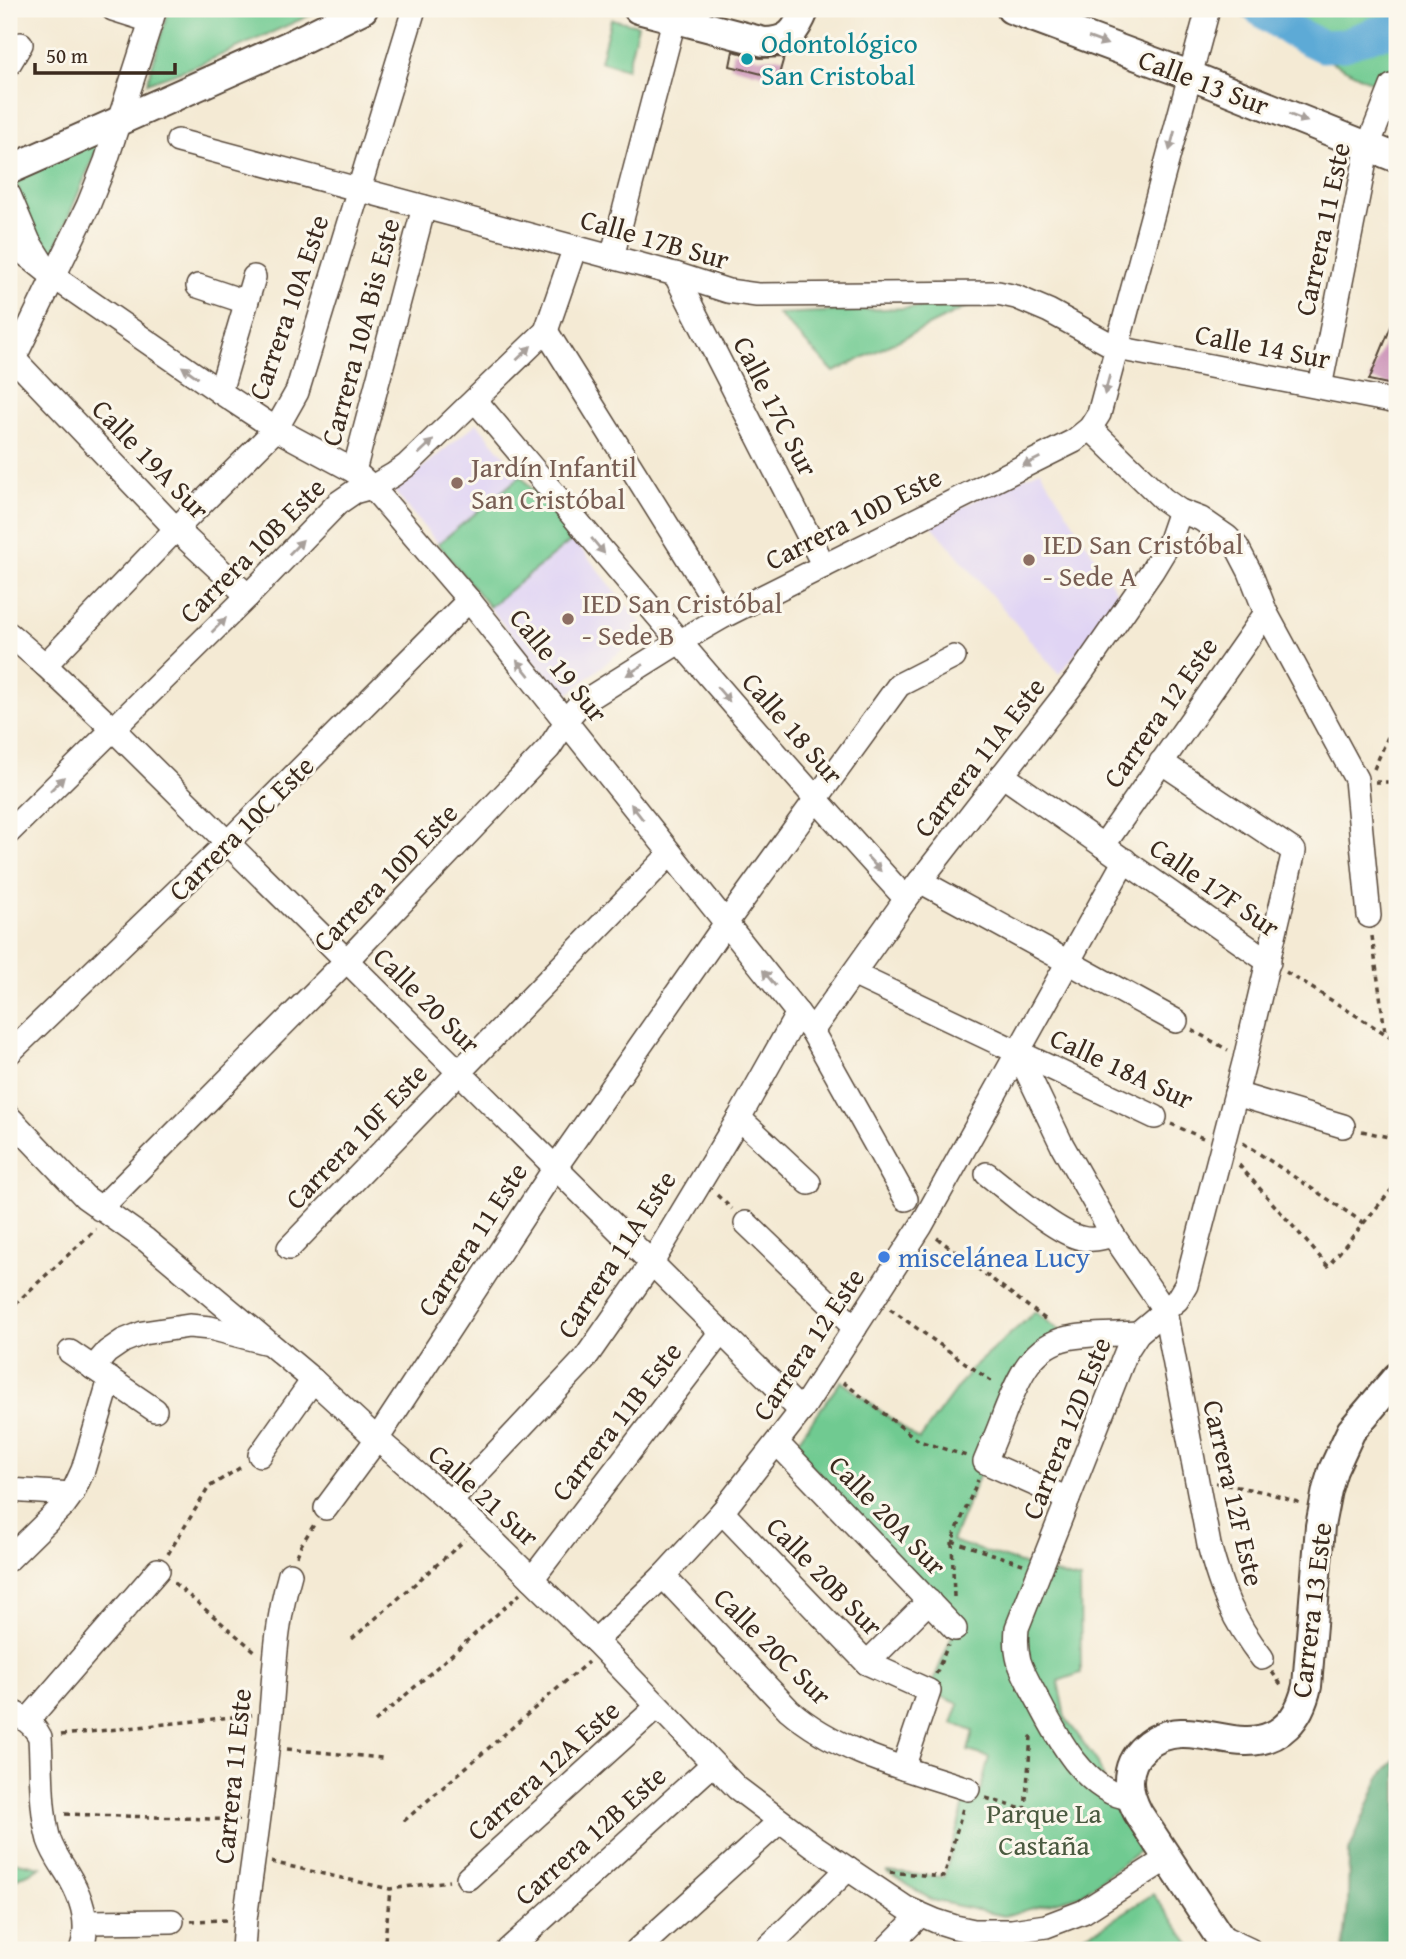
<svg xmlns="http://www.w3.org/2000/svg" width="1406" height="1959" viewBox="0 0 1406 1959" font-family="'Gentium Book Plus',serif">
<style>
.built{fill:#e0d4f4}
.green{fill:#6fca91;stroke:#557a58;stroke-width:2}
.forest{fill:#5bae7b;stroke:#4b6c4c;stroke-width:2}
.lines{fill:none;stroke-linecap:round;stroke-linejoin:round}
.river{stroke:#5daad6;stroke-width:33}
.building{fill:#cd96ba}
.minor-casing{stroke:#574739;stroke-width:26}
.major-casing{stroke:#574739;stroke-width:32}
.path{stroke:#574739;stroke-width:3.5;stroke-dasharray:5 5;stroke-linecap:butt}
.minor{stroke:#fff;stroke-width:23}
.major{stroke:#fff;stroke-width:28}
.oneway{fill:#a79f9a}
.culture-dot{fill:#0f9aa8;stroke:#fbf7ec;stroke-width:2.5}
.education-dot{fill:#8d6e63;stroke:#fbf7ec;stroke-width:2.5}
.shop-dot{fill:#3f7fe0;stroke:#fbf7ec;stroke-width:2.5}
.labels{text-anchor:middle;stroke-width:6;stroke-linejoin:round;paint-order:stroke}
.culture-label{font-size:28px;fill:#0d838f;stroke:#fbf7ec;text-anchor:start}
.street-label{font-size:28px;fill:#3b2a1e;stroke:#fbf7ec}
.education-label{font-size:28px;fill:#785e54;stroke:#fbf7ec;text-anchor:start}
.shop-label{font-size:28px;fill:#366cbe;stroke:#fbf7ec;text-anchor:start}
.park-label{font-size:28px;fill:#4b5a40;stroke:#fbf7ec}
</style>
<rect width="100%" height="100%" fill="#fbf7ec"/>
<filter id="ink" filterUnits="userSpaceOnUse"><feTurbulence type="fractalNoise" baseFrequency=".0143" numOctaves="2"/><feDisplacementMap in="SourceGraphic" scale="14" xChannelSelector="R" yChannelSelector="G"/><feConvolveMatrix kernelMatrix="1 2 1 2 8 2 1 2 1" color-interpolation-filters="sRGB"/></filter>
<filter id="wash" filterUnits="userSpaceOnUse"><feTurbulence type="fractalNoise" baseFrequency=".00686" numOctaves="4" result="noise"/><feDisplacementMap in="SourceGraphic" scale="28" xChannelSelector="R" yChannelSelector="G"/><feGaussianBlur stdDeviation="1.57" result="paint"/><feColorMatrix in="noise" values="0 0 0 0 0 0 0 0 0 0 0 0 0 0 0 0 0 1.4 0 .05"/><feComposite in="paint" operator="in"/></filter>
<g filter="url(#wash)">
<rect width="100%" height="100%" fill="#f4ead4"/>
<g class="built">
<path d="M 477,423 L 521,476 L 438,544 L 394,491 Z"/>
<path d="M 1040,470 L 1121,598 L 1059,674 L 929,522 Z"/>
<path d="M 573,539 L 647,630 L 563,698 L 489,607 Z"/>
</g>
<g class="green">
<path d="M 169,9 L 324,9 L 201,64 L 147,83 Z"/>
<path d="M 1229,9 L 1397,9 L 1397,61 L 1396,61 L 1382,88 Z"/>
<path d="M 611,19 L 638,25 L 627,69 L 600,61 Z"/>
<path d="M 101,139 L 50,261 L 36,233 L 15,181 Z"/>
<path d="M 971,305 L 834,372 L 778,314 Z"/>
<path d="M 521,476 L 573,539 L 489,607 L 438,544 Z"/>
<path d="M 1035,1312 L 1069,1337 L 1048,1346 L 985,1462 L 952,1541 L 1041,1570 L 1080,1580 L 1081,1673 L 1058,1681 L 1065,1717 L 1098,1763 L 1109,1797 L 1142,1849 L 1081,1895 L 1004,1916 L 932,1900 L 887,1872 L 944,1877 L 968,1789 L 979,1796 L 989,1757 L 968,1751 L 973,1731 L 952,1723 L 959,1704 L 929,1691 L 955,1629 L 794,1446 L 841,1381 L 919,1440 L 972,1368 Z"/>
<path d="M 9,1860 L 41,1867 L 9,1882 Z"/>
<path d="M 1153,1894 L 1195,1950 L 1052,1950 L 1100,1928 Z"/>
</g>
<path class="forest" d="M 1397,1758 L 1397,1950 L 1343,1950 L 1348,1906 L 1349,1851 L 1380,1777 Z"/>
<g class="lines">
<path class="river" d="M 1259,9 L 1291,31 L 1322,46 L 1344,45 L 1376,33 L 1397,31"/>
</g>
<g id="blocks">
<g class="building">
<path d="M 733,51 L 760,58 L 784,57 L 778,78 L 730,66 Z"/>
<path d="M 1397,312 L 1397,386 L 1369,380 Z"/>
</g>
</g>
</g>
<g filter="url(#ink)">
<use href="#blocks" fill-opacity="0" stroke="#574739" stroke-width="2"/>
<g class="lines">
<g class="minor-casing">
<g id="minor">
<path d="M 113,9 L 151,21"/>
<path d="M 9,64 L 21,44"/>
<path d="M 178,141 L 675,274 L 728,291 L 757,295 L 998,293 L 1016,297 L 1049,311 L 1117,348 L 1397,402"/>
<path d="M 9,195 L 29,242 L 41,261"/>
<path d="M 9,241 L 54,277 L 220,392 L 276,429 L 354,471 L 372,487 L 469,600 L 812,1031 L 906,1199"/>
<path d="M 612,257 L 677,9"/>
<path d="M 675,274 L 824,566"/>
<path d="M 198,286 L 246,302"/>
<path d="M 546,331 L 724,616"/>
<path d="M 14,359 L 176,529 L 248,596"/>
<path d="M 9,369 L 88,206 L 106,161 L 155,9"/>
<path d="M 1320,387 L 1368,146 L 1392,86"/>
<path d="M 220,392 L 254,277"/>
<path d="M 475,400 C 617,568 758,737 906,899"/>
<path d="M 1090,428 L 1163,499 L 1180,511 L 1201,519 L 1227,537 L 1237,547 L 1250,572 L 1266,613 L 1356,779 L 1369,916"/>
<path d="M 354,471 L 424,207"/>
<path d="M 9,634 L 45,665 L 113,729 L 801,1411"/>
<path d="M 45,665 L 176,529 L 276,429 L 297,392 L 414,9"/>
<path d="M 1002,775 L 1269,962"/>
<path d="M 9,832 L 248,596 L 338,503 L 354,492 L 372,487 L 393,475 L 407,465 L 546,331 L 575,247"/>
<path d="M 1103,846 L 1266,613"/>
<path d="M 920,881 L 1176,1021"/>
<path d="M 853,974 L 1155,1117"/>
<path d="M 812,1031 L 906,899 L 1077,679 L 1152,571 L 1169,543 L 1180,511"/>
<path d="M 9,1053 L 227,843 L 469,600"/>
<path d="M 1018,1053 L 1062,1145 L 1113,1235 L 1165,1311 L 1209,1545 C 1222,1592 1232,1619 1262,1658"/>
<path d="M 1236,1094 L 1343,1126"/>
<path d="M 9,1117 L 85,1197 L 146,1240 L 313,1380 L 377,1439 L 479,1527 L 595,1641 L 737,1788 L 814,1846 L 906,1908 L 936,1921 L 955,1927 L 974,1931 L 1012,1931 L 1046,1926 L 1083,1912 L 1168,1858"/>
<path d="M 739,1118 L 809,1183"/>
<path d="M 987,1174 C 1009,1191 1056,1233 1081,1238 C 1093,1241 1102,1238 1113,1235"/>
<path d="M 100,1209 L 346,961 L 549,748 L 572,713 L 580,704 L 679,642 L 724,616 L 1074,441 L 1090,428 L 1099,414 L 1208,9"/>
<path d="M 746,1223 L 855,1328"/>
<path d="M 289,1248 L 670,854"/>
<path d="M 70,1352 L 155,1410"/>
<path d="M 93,1368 L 107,1352 L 123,1341 L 143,1333 L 189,1326 L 210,1328 L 264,1342"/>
<path d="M 777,1443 L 955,1629"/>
<path d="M 260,1455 L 313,1380"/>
<path d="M 9,1490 L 72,1494"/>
<path d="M 1068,1499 L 985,1462 C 992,1445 999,1429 1005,1412 C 1018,1380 1030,1346 1068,1338 C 1088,1333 1117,1335 1138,1333"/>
<path d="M 450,1502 L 584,1360 L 651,1264 L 739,1118 L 798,1013"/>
<path d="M 326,1508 L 377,1439 L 555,1168 L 726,923 L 899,685 L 954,657"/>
<path d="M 722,1512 L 867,1663 L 929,1691 L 903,1768"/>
<path d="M 9,1559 L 64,1505 L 72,1494 L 83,1470 L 110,1379"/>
<path d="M 663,1576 L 789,1710 C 839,1753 907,1769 968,1789"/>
<path d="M 532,1579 L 721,1332"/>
<path d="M 595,1641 L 663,1576 L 722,1512 L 801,1411 L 921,1226 L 1125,860"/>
<path d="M 867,1663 L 929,1601"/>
<path d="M 9,1710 C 22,1717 33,1723 40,1737 C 42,1770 40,1807 49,1840 C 53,1852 60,1862 67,1873 C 81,1896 91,1924 81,1950"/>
<path d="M 28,1720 L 158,1570"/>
<path d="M 1131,1798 C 1086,1794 1056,1735 1038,1700 C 1031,1687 1023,1674 1019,1661 C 1016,1650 1016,1639 1017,1628 L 1127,1350 L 1138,1333 L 1177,1300 L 1186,1285 L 1245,1059 L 1294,851 L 1161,762"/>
<path d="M 468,1878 L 657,1707"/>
<path d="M 86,1922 L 172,1921"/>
<path d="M 1220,1936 L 1250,1950"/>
<path d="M 243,1950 L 245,1920 C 254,1851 265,1782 271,1712 C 275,1663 276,1623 290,1574"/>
<path d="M 508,1950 L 713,1764"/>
<path d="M 637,1950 L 780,1821"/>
<path d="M 765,1950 L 848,1869"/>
<path d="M 885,1950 L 920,1915"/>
</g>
</g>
<g class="major-casing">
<g id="major">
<path d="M 638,9 L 764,42 C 790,42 796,31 805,9"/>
<path d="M 1011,9 L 1189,75 L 1397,158"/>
<path d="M 9,170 L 290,45 L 363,9"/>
<path d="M 1228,1950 L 1138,1813 C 1133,1803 1129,1794 1129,1783 C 1128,1753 1154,1734 1181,1733 C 1203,1732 1224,1741 1245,1741 C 1281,1742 1300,1718 1307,1686 L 1320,1526 L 1327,1490 L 1333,1470 L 1351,1431 L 1397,1377"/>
</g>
</g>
<g class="path">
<path d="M 1374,769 L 1397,716"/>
<path d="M 1375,782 L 1397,782"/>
<path d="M 1372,936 L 1385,1032"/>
<path d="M 1286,972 L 1397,1041"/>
<path d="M 1192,1030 L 1228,1050"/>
<path d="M 1171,1124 L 1203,1138"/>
<path d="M 1362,1131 L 1397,1139"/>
<path d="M 1243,1143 L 1364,1223"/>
<path d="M 1239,1165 L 1328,1266 L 1397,1183"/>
<path d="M 717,1195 L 732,1209"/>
<path d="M 937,1238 L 1049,1322"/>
<path d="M 890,1309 L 995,1384"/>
<path d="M 9,1312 L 16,1303 L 96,1229"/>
<path d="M 843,1382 L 919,1441 L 967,1456"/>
<path d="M 1216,1483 L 1265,1492 L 1301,1503"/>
<path d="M 952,1541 L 1023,1564"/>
<path d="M 168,1554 L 209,1487 L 243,1466"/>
<path d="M 297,1556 L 301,1545 L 315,1523"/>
<path d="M 174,1583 L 256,1652"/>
<path d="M 954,1597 L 952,1541 L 978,1480"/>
<path d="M 352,1639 L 465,1540"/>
<path d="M 1272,1672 L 1282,1686"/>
<path d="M 936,1674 L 948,1645"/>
<path d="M 375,1722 L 520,1594"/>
<path d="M 61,1735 L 252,1715"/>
<path d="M 287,1749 L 382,1758"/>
<path d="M 986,1798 L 1025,1810 L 1031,1737 L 1035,1737"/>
<path d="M 65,1814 L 239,1820"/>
<path d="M 404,1821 L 588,1662"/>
<path d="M 271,1862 L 390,1889 L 449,1881"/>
<path d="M 890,1872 L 944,1877 L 963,1808"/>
<path d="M 191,1921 L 226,1920"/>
<path d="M 385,1945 L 435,1950"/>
<path d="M 384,1950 L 390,1890"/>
</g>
<use href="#minor" class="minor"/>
<use href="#major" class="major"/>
</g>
<defs><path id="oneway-solid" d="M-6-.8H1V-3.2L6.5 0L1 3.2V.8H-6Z" transform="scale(1.75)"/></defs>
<g class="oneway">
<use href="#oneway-solid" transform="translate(1098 41) rotate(20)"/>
<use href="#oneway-solid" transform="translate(1298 118) rotate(22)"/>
<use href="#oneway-solid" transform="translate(1172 141) rotate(105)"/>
<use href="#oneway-solid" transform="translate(524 353) rotate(-44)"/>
<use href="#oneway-solid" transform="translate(190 372) rotate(-145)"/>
<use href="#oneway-solid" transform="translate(1107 385) rotate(105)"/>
<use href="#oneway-solid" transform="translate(426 447) rotate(-43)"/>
<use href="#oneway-solid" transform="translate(1031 462) rotate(153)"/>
<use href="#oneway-solid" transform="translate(598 546) rotate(50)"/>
<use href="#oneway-solid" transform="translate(296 547) rotate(-46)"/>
<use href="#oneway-solid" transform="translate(219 625) rotate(-45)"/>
<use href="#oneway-solid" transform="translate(523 668) rotate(-129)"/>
<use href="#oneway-solid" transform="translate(635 670) rotate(148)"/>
<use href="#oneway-solid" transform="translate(723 694) rotate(49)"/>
<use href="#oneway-solid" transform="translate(57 784) rotate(-45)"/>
<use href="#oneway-solid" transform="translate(637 812) rotate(-128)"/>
<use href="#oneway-solid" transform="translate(874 864) rotate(47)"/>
<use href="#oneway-solid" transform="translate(769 978) rotate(-129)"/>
</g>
</g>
<circle class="culture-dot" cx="747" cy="59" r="7"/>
<g class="education-dot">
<circle cx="457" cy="483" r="7"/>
<circle cx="1029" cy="560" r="7"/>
<circle cx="568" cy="619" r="7"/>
</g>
<circle class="shop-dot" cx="884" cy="1257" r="7"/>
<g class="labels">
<g class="culture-label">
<text x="761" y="53">Odontológico<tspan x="761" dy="32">San Cristobal</tspan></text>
</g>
<g class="street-label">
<text transform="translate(1204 82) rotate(21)" y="10">Calle 13 Sur</text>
<text transform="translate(1322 229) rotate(-78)" y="10">Carrera 11 Este</text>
<text transform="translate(655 239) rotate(16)" y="10">Calle 17B Sur</text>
<text transform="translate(288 307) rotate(-71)" y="10">Carrera 10A Este</text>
<text transform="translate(360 332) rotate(-75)" y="10">Carrera 10A Bis Este</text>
<text transform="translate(1263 346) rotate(11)" y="10">Calle 14 Sur</text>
<text transform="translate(776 406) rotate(63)" y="10">Calle 17C Sur</text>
<text transform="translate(151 459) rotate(46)" y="10">Calle 19A Sur</text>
<text transform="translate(853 518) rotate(-27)" y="10">Carrera 10D Este</text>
<text transform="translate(252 550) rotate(-45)" y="10">Carrera 10B Este</text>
<text transform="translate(559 665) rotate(51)" y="10">Calle 19 Sur</text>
<text transform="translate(1160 712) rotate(-55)" y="10">Carrera 12 Este</text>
<text transform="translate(793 728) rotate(49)" y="10">Calle 18 Sur</text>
<text transform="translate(979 757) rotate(-52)" y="10">Carrera 11A Este</text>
<text transform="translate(241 828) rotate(-45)" y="10">Carrera 10C Este</text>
<text transform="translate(385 877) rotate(-46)" y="10">Carrera 10D Este</text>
<text transform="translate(1215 887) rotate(35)" y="10">Calle 17F Sur</text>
<text transform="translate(427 1000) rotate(45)" y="10">Calle 20 Sur</text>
<text transform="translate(1122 1068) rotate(25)" y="10">Calle 18A Sur</text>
<text transform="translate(356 1136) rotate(-46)" y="10">Carrera 10F Este</text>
<text transform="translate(472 1239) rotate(-57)" y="10">Carrera 11 Este</text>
<text transform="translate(616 1254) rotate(-57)" y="10">Carrera 11A Este</text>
<text transform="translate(808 1344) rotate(-56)" y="10">Carrera 12 Este</text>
<text transform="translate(616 1421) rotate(-52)" y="10">Carrera 11B Este</text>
<text transform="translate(1066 1428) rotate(-68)" y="10">Carrera 12D Este</text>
<text transform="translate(1234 1493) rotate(77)" y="10">Carrera 12F Este</text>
<text transform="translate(484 1495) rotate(42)" y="10">Calle 21 Sur</text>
<text transform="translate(888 1515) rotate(46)" y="10">Calle 20A Sur</text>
<text transform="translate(825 1576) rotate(46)" y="10">Calle 20B Sur</text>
<text transform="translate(1311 1610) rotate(-83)" y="10">Carrera 13 Este</text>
<text transform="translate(773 1646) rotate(45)" y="10">Calle 20C Sur</text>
<text transform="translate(543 1770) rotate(-42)" y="10">Carrera 12A Este</text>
<text transform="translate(232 1776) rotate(-84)" y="10">Carrera 11 Este</text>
<text transform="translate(590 1835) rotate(-42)" y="10">Carrera 12B Este</text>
</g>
<g class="education-label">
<text x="471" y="477">Jardín Infantil<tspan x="471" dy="32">San Cristóbal</tspan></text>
<text x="1043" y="554">IED San Cristóbal<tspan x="1043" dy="32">- Sede A</tspan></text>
<text x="582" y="613">IED San Cristóbal<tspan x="582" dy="32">- Sede B</tspan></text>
</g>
<g class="shop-label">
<text x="898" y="1267">miscelánea Lucy</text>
</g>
<g class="park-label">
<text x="1044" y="1823">Parque La<tspan x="1044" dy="32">Castaña</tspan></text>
</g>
</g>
<rect width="1406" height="1959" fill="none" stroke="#fbf7ec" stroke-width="35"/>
<path d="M35 63v10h140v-10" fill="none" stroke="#3b2a1e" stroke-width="3.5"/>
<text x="46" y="63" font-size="21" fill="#3b2a1e" stroke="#fbf7ec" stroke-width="5" paint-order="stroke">50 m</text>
</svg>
